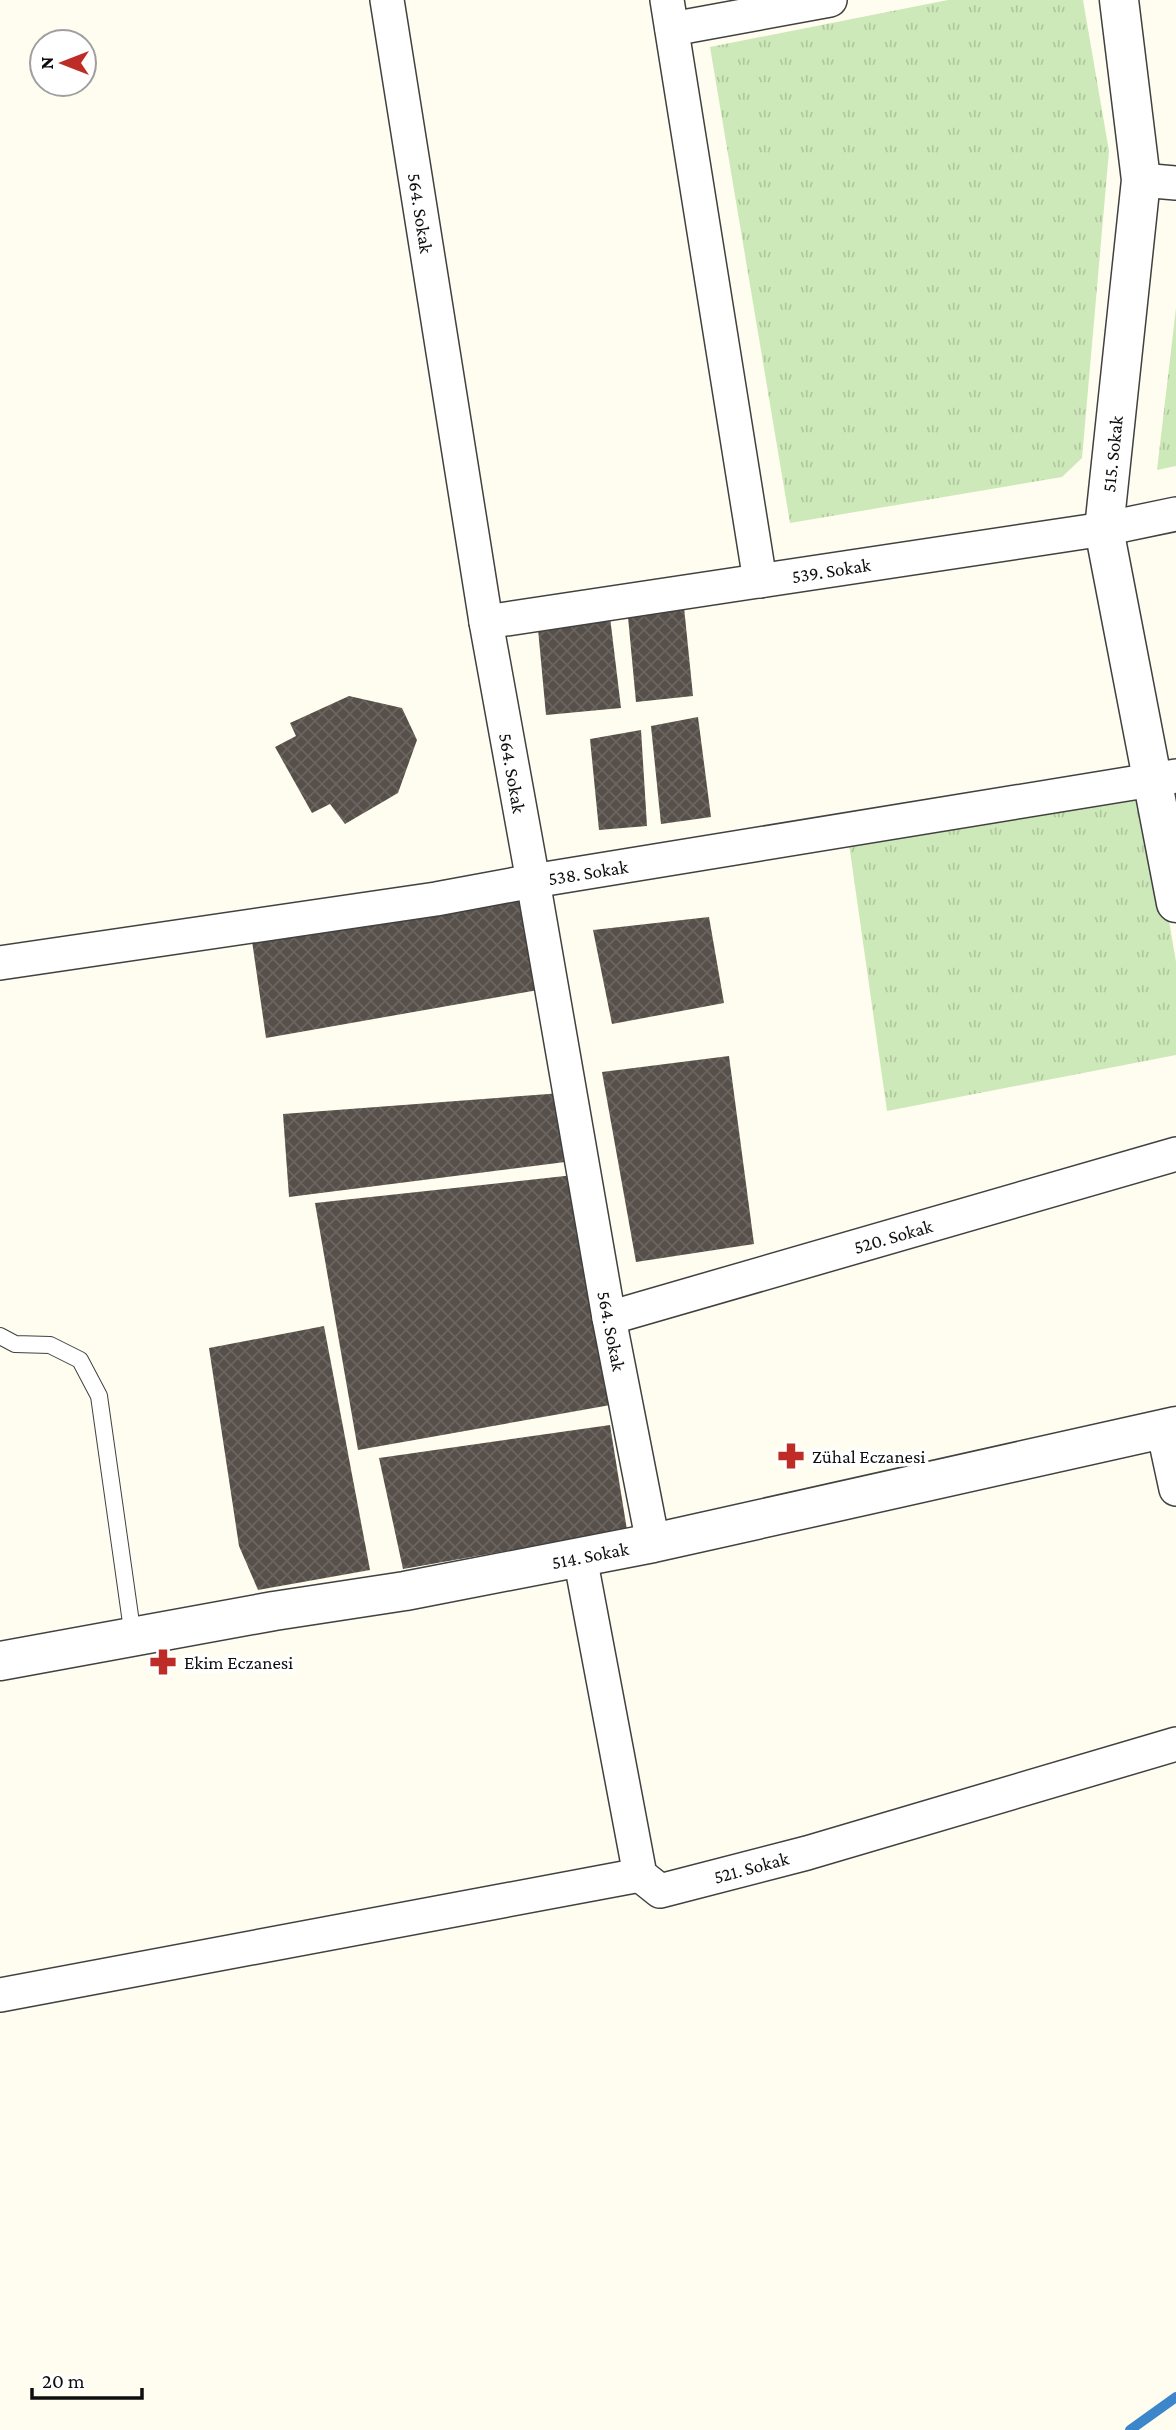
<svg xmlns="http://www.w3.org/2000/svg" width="1176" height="2430" viewBox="0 0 1176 2430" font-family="'Crimson Pro',serif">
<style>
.park{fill:url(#park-tufts)}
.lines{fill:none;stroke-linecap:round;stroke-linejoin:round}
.stream{stroke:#3c87cc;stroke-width:10}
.building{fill:url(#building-cross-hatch)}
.service-casing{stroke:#414141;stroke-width:18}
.minor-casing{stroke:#414141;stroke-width:36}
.tertiary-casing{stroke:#414141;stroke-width:41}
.service{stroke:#fff;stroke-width:16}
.minor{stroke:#fff;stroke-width:33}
.tertiary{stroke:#fff;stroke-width:38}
.labels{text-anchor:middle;stroke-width:7;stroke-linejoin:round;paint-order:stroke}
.street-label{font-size:19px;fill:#0e0e0e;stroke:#fff}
.poi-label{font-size:19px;fill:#0e0e0e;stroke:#fff;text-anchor:start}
</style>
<defs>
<pattern id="park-tufts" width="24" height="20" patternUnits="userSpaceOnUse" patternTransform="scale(1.75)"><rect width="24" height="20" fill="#cee9b9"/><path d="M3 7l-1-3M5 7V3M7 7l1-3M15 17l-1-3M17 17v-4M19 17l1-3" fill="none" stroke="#b0c79e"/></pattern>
<pattern id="building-cross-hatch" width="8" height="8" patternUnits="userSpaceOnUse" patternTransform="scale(1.75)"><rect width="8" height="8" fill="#57504a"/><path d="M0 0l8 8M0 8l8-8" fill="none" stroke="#6a6560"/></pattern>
</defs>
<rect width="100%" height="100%" fill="#fffdef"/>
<g class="park">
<path d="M 948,0 L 1083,0 L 1109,151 L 1082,458 L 1062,477 L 790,523 L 710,47 Z"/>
<path d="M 1176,308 L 1176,466 L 1157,470 Z"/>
<path d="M 1147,791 L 1176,962 L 1176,1055 L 887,1111 L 849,844 Z"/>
</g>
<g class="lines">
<path class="stream" d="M 1130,2430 L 1176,2397"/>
</g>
<g class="building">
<path d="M 684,607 L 693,696 L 636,702 L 628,617 Z"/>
<path d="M 610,617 L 621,708 L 546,715 L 538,629 Z"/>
<path d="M 349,696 L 402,708 L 417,740 L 398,793 L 345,824 L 330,804 L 312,813 L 275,747 L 296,736 L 290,723 Z"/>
<path d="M 698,717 L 711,817 L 661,824 L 651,726 Z"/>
<path d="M 641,730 L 647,826 L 599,830 L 590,739 Z"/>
<path d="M 529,888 L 544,989 L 266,1038 L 251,934 Z"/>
<path d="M 709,917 L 724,1003 L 612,1024 L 593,930 Z"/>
<path d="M 729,1056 L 754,1244 L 636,1262 L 602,1072 Z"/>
<path d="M 562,1093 L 573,1161 L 289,1197 L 283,1114 Z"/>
<path d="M 574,1175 L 616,1404 L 358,1450 L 315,1203 Z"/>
<path d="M 324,1326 L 370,1570 L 258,1590 L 239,1546 L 209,1348 Z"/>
<path d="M 610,1425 L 627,1530 L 403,1569 L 379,1458 Z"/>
</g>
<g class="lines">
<g class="service-casing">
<path id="service" d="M 0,1336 L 15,1344 L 50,1345 L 80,1360 L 99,1396 L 133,1637"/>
</g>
<g class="minor-casing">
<g id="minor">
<path d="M 387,0 L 486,622 L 533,881 L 609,1318 L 653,1543"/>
<path d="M 667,0 L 760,581"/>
<path d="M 672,29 L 830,0"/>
<path d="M 1141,180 L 1176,183"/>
<path d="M 486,622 L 1104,529 L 1176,514"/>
<path d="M 0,963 L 436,899 L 533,881 L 1176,776"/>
<path d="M 609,1318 L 1176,1154"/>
<path d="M 1163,1429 L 1176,1489"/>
<path d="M 580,1557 L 640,1875 L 660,1891 L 807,1853 L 1176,1744"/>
<path d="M 0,1995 L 640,1875"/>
</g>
</g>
<g class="tertiary-casing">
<g id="tertiary">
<path d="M 1119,0 L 1141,180 L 1104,529 L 1176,903"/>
<path d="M 0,1661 L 274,1611 L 405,1591 L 653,1543 L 1176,1426"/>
</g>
</g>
<use href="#service" class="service"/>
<use href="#minor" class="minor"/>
<use href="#tertiary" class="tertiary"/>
</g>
<defs>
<g id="pharmacy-bare" transform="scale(2.1)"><path d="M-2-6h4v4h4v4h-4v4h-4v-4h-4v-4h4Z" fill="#bd2c27" stroke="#fff" stroke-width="2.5" paint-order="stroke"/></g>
</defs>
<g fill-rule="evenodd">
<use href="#pharmacy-bare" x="791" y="1456"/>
<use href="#pharmacy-bare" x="163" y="1662"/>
</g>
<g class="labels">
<g class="street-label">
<text transform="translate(421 213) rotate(81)" y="7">564. Sokak</text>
<text transform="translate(1112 454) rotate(-84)" y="7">515. Sokak</text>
<text transform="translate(831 570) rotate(-9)" y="7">539. Sokak</text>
<text transform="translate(513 773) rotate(80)" y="7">564. Sokak</text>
<text transform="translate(588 872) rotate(-9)" y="7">538. Sokak</text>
<text transform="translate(893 1236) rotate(-16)" y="7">520. Sokak</text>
<text transform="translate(612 1331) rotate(79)" y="7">564. Sokak</text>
<text transform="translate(590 1555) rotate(-11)" y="7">514. Sokak</text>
<text transform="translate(751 1867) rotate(-15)" y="7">521. Sokak</text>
</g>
<g class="poi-label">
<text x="812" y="1463">Zühal Eczanesi</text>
<text x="184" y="1669">Ekim Eczanesi</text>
</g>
</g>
<g transform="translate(63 63) rotate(270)"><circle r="33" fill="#ffffff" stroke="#9f9f9f" stroke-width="2"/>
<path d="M0-5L12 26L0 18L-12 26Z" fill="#bd2c27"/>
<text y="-10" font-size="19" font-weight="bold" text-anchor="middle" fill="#0e0e0e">N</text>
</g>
<path d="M32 2388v10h110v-10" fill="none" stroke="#0e0e0e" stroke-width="3.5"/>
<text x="42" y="2388" font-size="21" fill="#0e0e0e" stroke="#ffffff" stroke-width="5" paint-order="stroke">20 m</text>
</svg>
